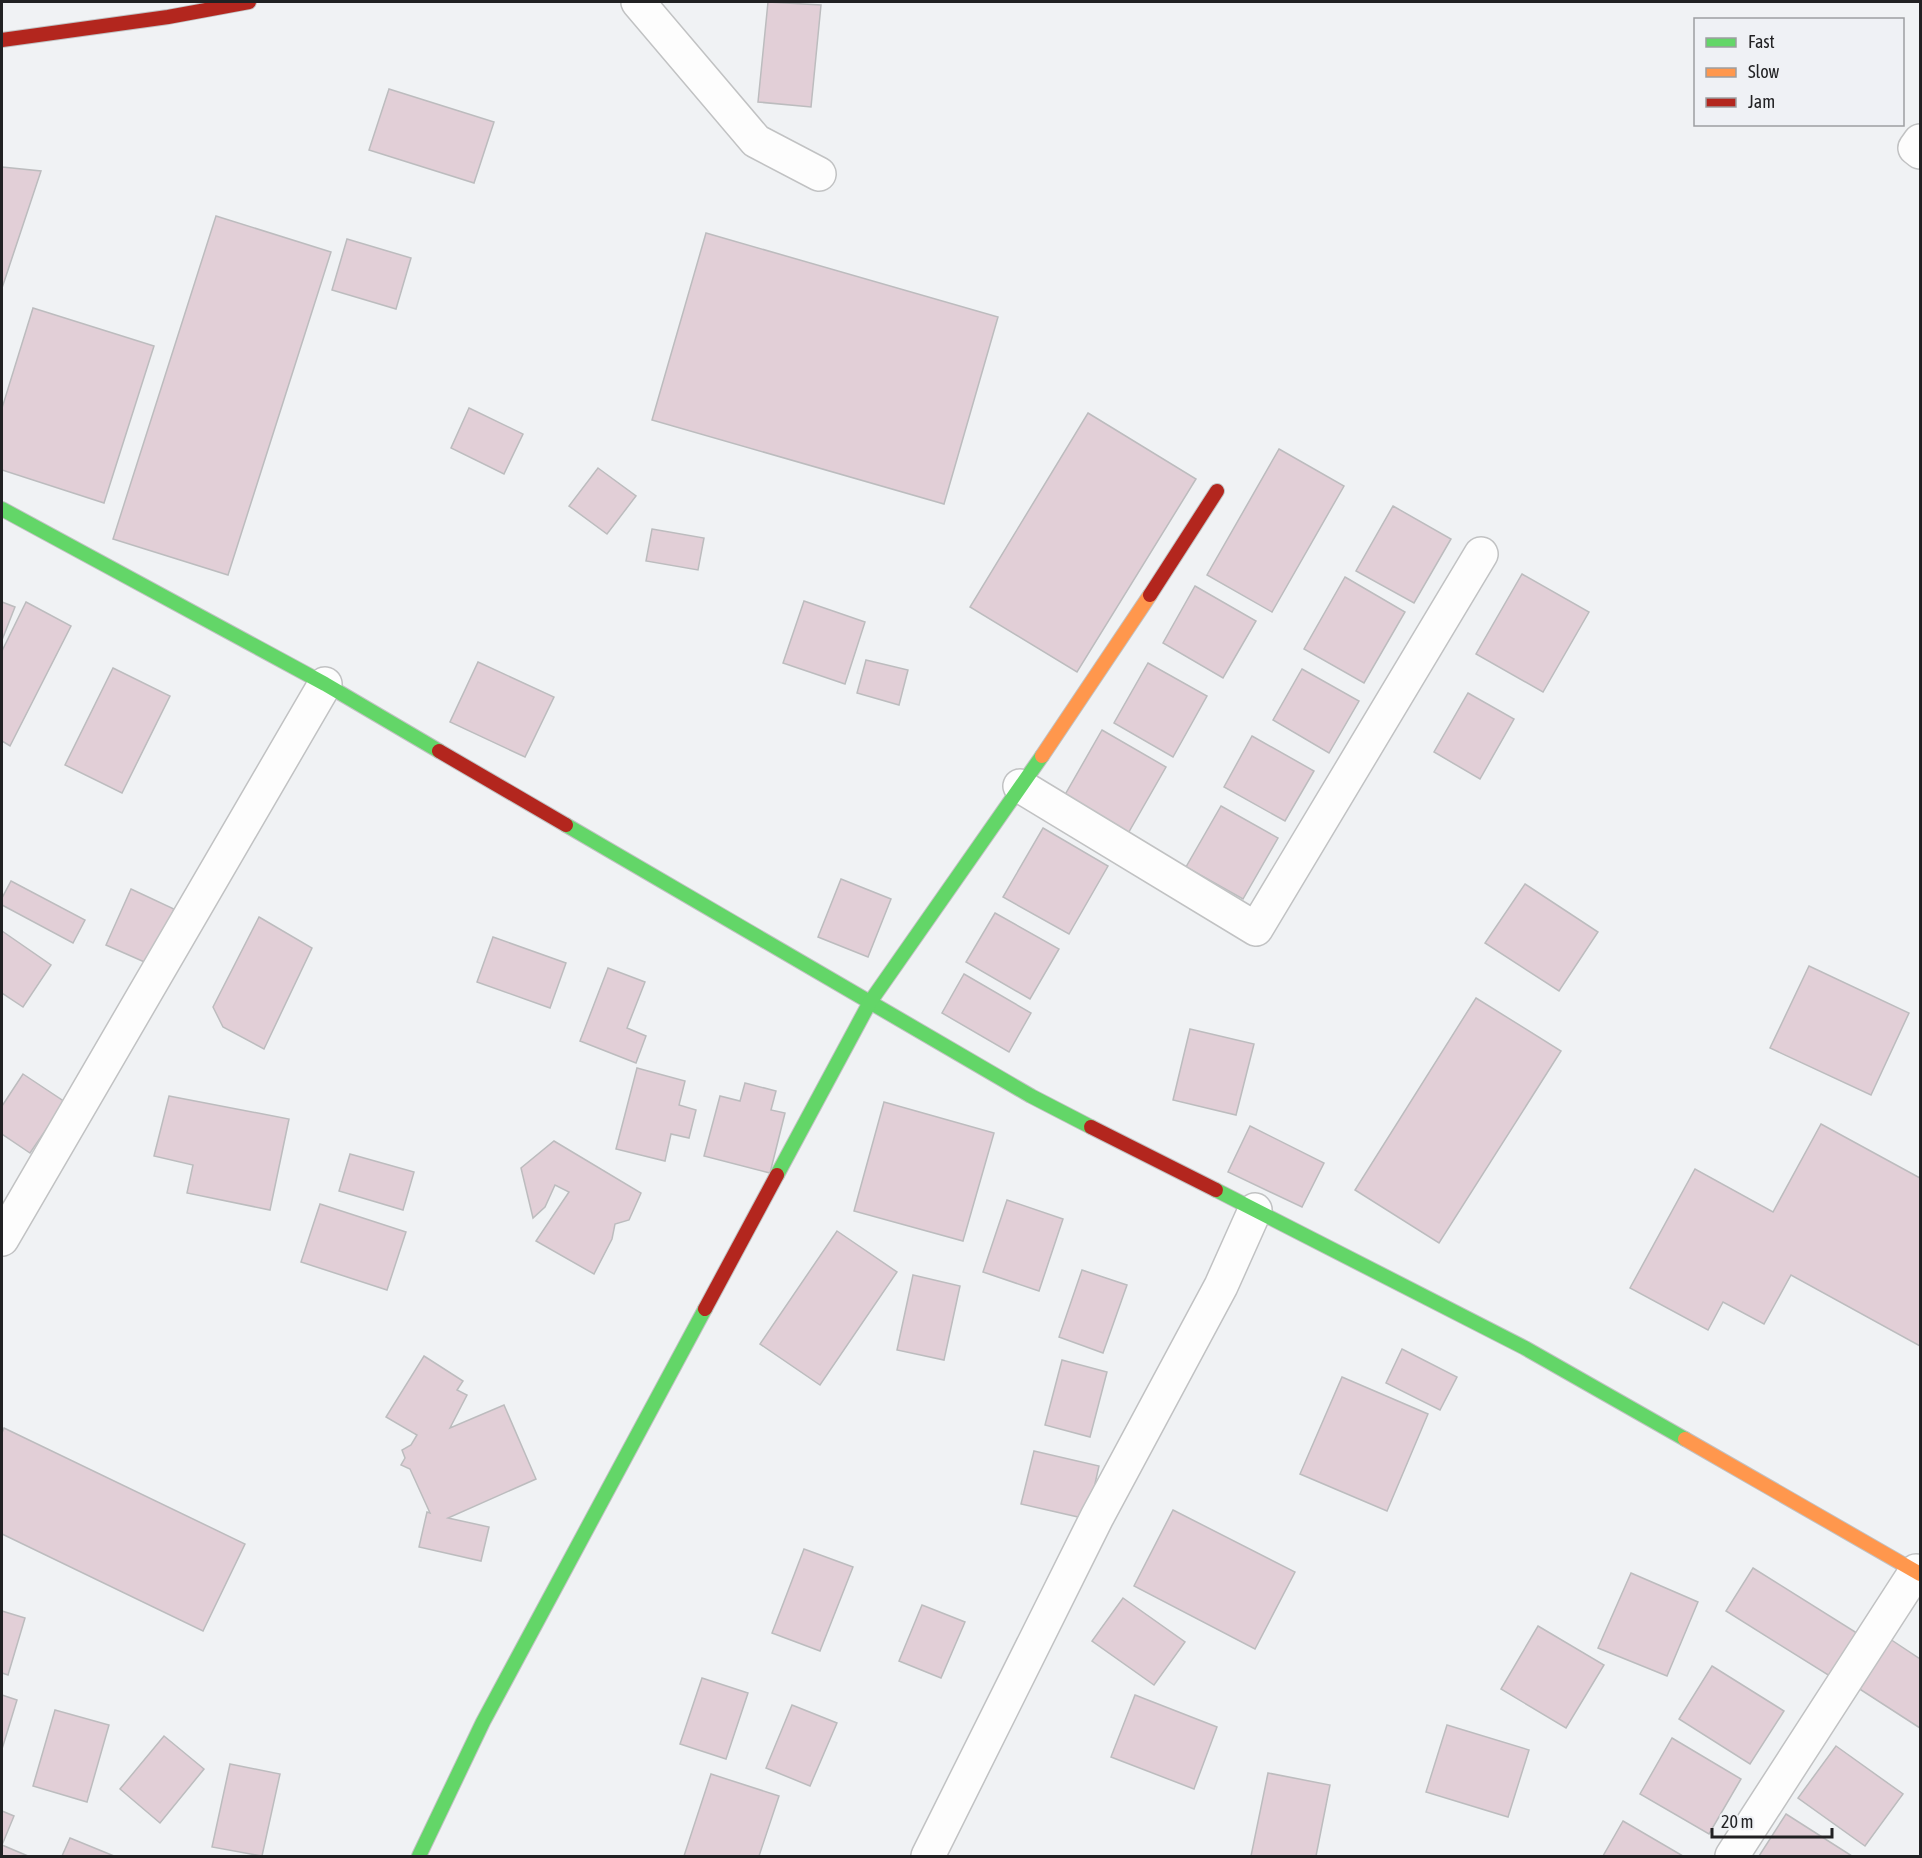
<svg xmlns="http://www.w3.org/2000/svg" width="1922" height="1858" viewBox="0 0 1922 1858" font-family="'Asap Condensed',sans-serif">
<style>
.building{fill:#e2cfd7;stroke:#bcbcbe;stroke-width:1.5}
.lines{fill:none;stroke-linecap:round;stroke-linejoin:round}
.street-casing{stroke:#c1c2c3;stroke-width:36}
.fast-casing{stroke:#c1c2c3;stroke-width:16}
.slow-casing{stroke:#c1c2c3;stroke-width:16}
.jam-casing{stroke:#c1c2c3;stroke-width:16}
.street{stroke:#fdfdfd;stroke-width:33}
.fast{stroke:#63d668;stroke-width:14}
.slow{stroke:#ff974d;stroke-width:14}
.jam{stroke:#b3261e;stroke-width:14}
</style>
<rect width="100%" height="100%" fill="#f0f2f4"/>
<g class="building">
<path d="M 768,2 L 821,5 L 811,107 L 758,102 Z"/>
<path d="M 389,89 L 494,122 L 474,183 L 369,150 Z"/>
<path d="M 2,167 L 41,171 L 2,288 Z"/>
<path d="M 216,216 L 331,252 L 228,575 L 113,539 Z"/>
<path d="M 706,233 L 998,317 L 944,504 L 652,420 Z"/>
<path d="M 347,239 L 411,258 L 396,309 L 332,290 Z"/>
<path d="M 33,308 L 154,346 L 104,503 L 2,470 L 2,408 Z"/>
<path d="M 469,408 L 523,434 L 504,474 L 451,448 Z"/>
<path d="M 1088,413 L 1196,479 L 1077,672 L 970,607 Z"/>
<path d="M 1279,449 L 1344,486 L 1272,612 L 1207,575 Z"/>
<path d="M 598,468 L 636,496 L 607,534 L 569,506 Z"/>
<path d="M 1393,506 L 1451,539 L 1414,603 L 1356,571 Z"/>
<path d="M 652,529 L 704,538 L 698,570 L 646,561 Z"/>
<path d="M 1522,574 L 1589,612 L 1543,692 L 1476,654 Z"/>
<path d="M 1345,577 L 1405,612 L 1364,683 L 1304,649 Z"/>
<path d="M 1195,586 L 1256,621 L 1223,678 L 1163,643 Z"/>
<path d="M 804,601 L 865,622 L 845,684 L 783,663 Z"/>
<path d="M 2,602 L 15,607 L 2,640 Z"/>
<path d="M 26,602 L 71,626 L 10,746 L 2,741 L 2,651 Z"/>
<path d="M 866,660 L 908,670 L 899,705 L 857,693 Z"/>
<path d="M 478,662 L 554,697 L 525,757 L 450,722 Z"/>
<path d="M 1148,663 L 1207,696 L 1173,757 L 1114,723 Z"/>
<path d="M 113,668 L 170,696 L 122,793 L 65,765 Z"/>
<path d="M 1302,669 L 1359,701 L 1329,753 L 1273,720 Z"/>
<path d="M 1468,693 L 1514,719 L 1480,779 L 1434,752 Z"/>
<path d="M 1102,730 L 1166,767 L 1126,837 L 1062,800 Z"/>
<path d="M 1252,736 L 1314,771 L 1285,821 L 1224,787 Z"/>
<path d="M 1221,806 L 1278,838 L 1243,899 L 1186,867 Z"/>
<path d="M 1043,828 L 1108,866 L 1069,934 L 1003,897 Z"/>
<path d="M 841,879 L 891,899 L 868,957 L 818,937 Z"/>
<path d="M 11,881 L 85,920 L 73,943 L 2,905 L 2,898 Z"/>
<path d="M 1525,884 L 1598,932 L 1559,991 L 1485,943 Z"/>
<path d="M 131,889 L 174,909 L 149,964 L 106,945 Z"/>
<path d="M 995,913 L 1059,949 L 1030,999 L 966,962 Z"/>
<path d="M 259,917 L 312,948 L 264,1049 L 223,1027 L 213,1007 Z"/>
<path d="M 2,931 L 51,965 L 23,1007 L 2,993 Z"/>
<path d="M 493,937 L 566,963 L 550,1008 L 477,982 Z"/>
<path d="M 1809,966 L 1909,1013 L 1871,1095 L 1770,1048 Z"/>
<path d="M 608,968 L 645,982 L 627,1028 L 646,1036 L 636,1063 L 580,1041 Z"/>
<path d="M 964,974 L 1031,1013 L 1009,1052 L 942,1013 Z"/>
<path d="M 1476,998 L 1561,1051 L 1439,1243 L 1355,1190 Z"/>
<path d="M 1190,1029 L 1254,1044 L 1236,1115 L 1173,1100 Z"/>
<path d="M 637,1068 L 685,1081 L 679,1105 L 696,1110 L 689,1138 L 671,1134 L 665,1161 L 616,1149 Z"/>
<path d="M 23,1074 L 65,1102 L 30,1153 L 2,1134 L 2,1106 Z"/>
<path d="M 745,1083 L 776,1091 L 771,1110 L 785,1113 L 770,1173 L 704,1156 L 720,1096 L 740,1101 Z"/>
<path d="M 169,1096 L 289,1119 L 270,1210 L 187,1193 L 193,1165 L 154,1156 Z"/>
<path d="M 884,1102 L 994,1133 L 963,1241 L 854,1211 Z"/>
<path d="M 1821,1124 L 1920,1178 L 1920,1346 L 1791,1275 L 1764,1324 L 1723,1302 L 1708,1330 L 1630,1288 L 1695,1169 L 1773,1212 Z"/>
<path d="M 1250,1126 L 1324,1163 L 1302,1207 L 1228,1172 Z"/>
<path d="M 554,1141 L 641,1193 L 629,1220 L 615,1224 L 612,1239 L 594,1274 L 536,1241 L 569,1192 L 555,1185 L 545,1207 L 533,1218 L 521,1168 Z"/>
<path d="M 350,1154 L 414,1172 L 403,1210 L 339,1191 Z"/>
<path d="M 1007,1200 L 1063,1219 L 1039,1291 L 983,1272 Z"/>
<path d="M 320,1204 L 406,1232 L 387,1290 L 301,1262 Z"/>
<path d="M 837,1231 L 897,1272 L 820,1385 L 760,1344 Z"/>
<path d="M 1082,1270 L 1127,1285 L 1103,1353 L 1059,1337 Z"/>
<path d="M 913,1275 L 960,1286 L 944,1360 L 897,1350 Z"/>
<path d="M 1402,1349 L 1457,1377 L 1440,1410 L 1386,1383 Z"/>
<path d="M 424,1356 L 463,1381 L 457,1390 L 467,1395 L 450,1428 L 504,1405 L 536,1479 L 448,1518 L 489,1527 L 481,1561 L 419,1547 L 427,1512 L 430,1513 L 410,1469 L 401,1465 L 405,1458 L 402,1450 L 411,1445 L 417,1435 L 386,1417 Z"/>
<path d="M 1062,1360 L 1107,1372 L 1090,1437 L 1045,1425 Z"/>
<path d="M 1342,1377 L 1428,1414 L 1387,1511 L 1300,1474 Z"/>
<path d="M 4,1428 L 245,1544 L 203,1631 L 2,1534 L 2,1433 Z"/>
<path d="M 1034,1451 L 1099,1466 L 1087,1519 L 1021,1504 Z"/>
<path d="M 1173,1510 L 1295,1572 L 1255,1649 L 1134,1586 Z"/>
<path d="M 804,1549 L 853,1567 L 820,1651 L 772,1633 Z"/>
<path d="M 1753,1568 L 1860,1635 L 1833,1678 L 1726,1611 Z"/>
<path d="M 1631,1573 L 1698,1602 L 1667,1676 L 1598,1648 Z"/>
<path d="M 1123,1598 L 1185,1642 L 1154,1685 L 1092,1641 Z"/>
<path d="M 922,1605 L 965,1622 L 941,1678 L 899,1661 Z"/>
<path d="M 2,1611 L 25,1618 L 8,1675 L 2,1673 Z"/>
<path d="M 1538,1626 L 1604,1665 L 1566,1728 L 1501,1689 Z"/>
<path d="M 1890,1639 L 1920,1659 L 1920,1728 L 1858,1688 Z"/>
<path d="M 1712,1666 L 1784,1711 L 1750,1764 L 1679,1719 Z"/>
<path d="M 702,1678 L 748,1693 L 726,1759 L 680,1744 Z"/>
<path d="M 2,1695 L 17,1700 L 2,1749 Z"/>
<path d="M 1135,1695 L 1217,1727 L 1194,1789 L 1111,1757 Z"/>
<path d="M 792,1705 L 837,1723 L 810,1786 L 766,1768 Z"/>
<path d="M 55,1710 L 109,1725 L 87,1802 L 33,1786 Z"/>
<path d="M 1447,1725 L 1529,1750 L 1508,1817 L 1426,1792 Z"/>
<path d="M 164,1736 L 204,1769 L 160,1823 L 120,1789 Z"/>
<path d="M 1672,1738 L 1741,1779 L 1709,1834 L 1640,1794 Z"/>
<path d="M 1836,1746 L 1903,1794 L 1865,1846 L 1798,1798 Z"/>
<path d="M 230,1764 L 280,1774 L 262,1856 L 212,1847 Z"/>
<path d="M 1268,1773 L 1330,1785 L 1316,1856 L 1251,1856 Z"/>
<path d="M 711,1774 L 779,1796 L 759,1856 L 684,1856 Z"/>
<path d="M 2,1811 L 14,1816 L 2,1845 L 28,1856 L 2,1856 Z"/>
<path d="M 1786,1814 L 1852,1856 L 1759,1856 Z"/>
<path d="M 1623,1821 L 1683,1856 L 1603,1856 Z"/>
<path d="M 70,1838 L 114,1856 L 62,1856 Z"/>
</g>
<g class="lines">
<g class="street-casing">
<g id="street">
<path d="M 638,2 L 756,141 L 819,174"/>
<path d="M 1920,141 L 1915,148 L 1920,152"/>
<path d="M 1020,786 L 1256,929 L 1481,554"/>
<path d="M 2,1239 L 325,684"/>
<path d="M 928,1856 L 1097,1517 L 1221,1286 L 1255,1210"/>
<path d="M 1732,1856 L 1916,1571"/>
</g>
</g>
<g class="fast-casing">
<g id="fast">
<path d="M 2,509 L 325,684 L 439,751"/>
<path d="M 566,825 L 1031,1096 L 1091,1127"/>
<path d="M 777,1175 L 870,1002 L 1042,756"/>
<path d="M 1216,1190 L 1525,1348 L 1685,1439"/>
<path d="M 419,1856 L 483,1722 L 705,1309"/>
</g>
</g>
<g class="slow-casing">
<g id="slow">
<path d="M 1042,756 L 1150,595"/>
<path d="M 1685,1439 L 1920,1574"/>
</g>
</g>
<g class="jam-casing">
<g id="jam">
<path d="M 2,40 L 168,17 L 249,2"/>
<path d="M 1150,595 L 1217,491"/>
<path d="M 439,751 L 566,825"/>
<path d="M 1091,1127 L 1216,1190"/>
<path d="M 705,1309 L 777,1175"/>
</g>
</g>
<use href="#street" class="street"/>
<use href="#fast" class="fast"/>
<use href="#slow" class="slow"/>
<use href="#jam" class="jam"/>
</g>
<rect width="1922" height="1858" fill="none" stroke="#212123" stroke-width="6"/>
<rect x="1694" y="18" width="210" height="108" fill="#eff1f5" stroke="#9d9ea1" stroke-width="1.5"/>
<rect x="1706" y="38" width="30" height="9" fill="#63d668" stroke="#9d9ea1" stroke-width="1.5"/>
<text x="1748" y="48" font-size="18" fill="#212123">Fast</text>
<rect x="1706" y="68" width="30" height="9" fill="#ff974d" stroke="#9d9ea1" stroke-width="1.5"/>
<text x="1748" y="78" font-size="18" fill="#212123">Slow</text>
<rect x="1706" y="98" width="30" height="9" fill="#b3261e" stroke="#9d9ea1" stroke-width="1.5"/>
<text x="1748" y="108" font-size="18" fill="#212123">Jam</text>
<path d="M1712 1828v9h120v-9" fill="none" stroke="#212123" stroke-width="3"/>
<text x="1721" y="1828" font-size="18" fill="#212123" stroke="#eff1f5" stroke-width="4.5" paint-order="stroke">20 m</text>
</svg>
